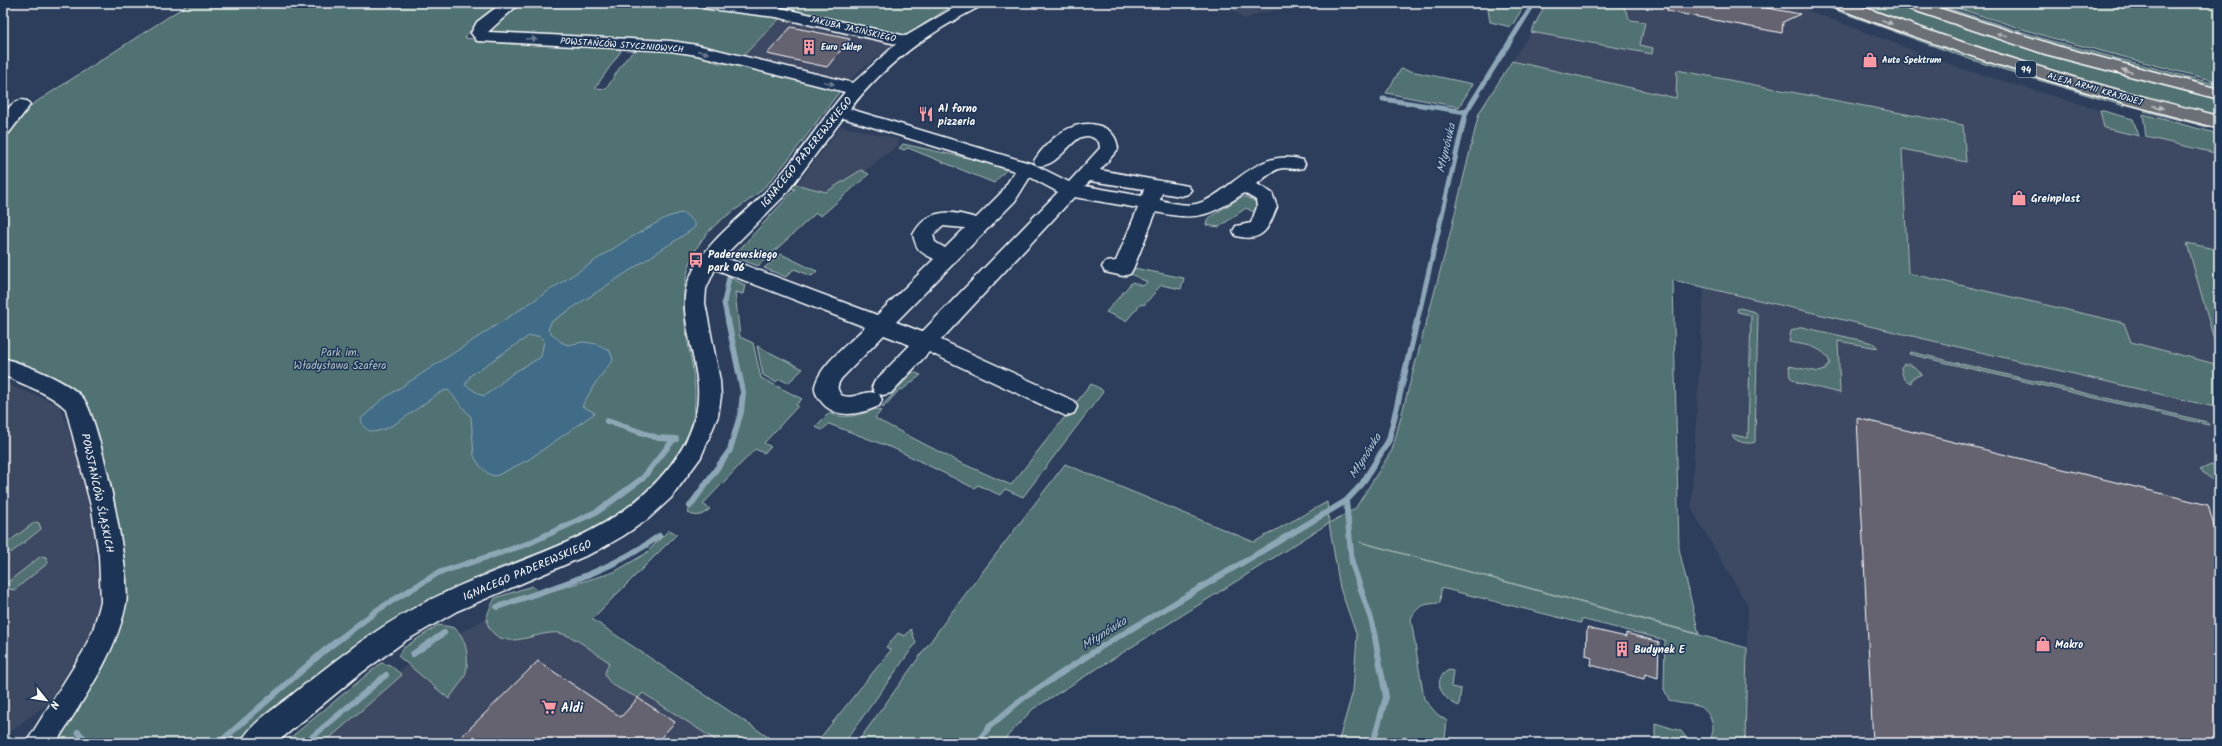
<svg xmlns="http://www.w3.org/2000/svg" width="2222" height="746" viewBox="0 0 2222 746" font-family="Kalam,sans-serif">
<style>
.built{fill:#3d4962}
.green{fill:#517272;stroke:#a8b8b8}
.water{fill:#416c87;stroke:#8da7b7;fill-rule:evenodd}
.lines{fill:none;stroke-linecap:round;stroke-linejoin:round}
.stream-far1{stroke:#8da7b7;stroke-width:5}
.stream{stroke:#8da7b7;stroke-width:6}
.building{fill:#666371;stroke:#fff}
.minor-casing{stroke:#fff;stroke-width:3}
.major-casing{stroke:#fff;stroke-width:3}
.minor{fill:#1d3557;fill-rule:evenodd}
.major{fill:#6b6f75;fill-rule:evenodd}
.oneway{fill:#bcbec1}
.oneway2{fill:#6c7c92}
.labels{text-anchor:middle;stroke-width:3;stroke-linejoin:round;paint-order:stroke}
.far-street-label{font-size:9px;fill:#fff;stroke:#1d3557}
.far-poi-label{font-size:9px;font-weight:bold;fill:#fff;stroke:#1d3557;text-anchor:start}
.shield{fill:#1d3557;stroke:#bbc2cd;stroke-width:1}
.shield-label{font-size:10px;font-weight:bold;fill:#fff}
.poi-label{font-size:11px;font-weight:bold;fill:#fff;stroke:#1d3557;text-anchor:start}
.street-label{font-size:11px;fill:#fff;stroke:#1d3557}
.park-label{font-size:11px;fill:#b1c0c0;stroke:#1d3557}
.water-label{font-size:12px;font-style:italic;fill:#b3c4cf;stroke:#1d3557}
.near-poi-label{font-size:13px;font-weight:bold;fill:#fff;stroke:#1d3557;text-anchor:start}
</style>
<rect width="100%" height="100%" fill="#2c3e5c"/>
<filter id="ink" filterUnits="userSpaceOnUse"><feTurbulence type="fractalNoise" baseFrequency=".025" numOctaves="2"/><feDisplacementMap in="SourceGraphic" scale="8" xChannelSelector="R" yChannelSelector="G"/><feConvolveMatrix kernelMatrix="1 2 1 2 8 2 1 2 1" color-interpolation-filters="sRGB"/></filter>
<g filter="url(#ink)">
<g class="built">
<path d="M 1224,3 L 1316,3 L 1260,13 L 1244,19 Z"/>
<path d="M 1622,3 L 1788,3 L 1963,69 L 2100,110 L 2104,128 L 2219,154 L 2219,250 L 2187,243 L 2219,358 L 2219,365 L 2131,342 L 2124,323 L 1908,274 L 1902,148 L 1966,162 L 1803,94 L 1677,70 L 1677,98 L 1512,61 L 1531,32 L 1639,52 L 1630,20 Z"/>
<path d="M 782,16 L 897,42 L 860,70 L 846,84 L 741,58 Z"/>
<path d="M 841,126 L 898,139 L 898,145 L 865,171 L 826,192 L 797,184 Z"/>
<path d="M 1704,287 L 2219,408 L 2219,743 L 1745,743 L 1748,606 L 1691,508 Z"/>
<path d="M 3,383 L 59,404 L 79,457 L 93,531 L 99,598 L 92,634 L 47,704 L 3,737 Z"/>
<path d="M 542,594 L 751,743 L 315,743 L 407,665 L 430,648 L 513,605 Z"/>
</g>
<g class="green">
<path d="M 190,3 L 507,3 L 470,31 L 465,38 L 511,44 L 532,43 L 616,46 L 621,51 L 595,88 L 606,89 C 614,78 623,59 634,51 C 648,42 693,54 711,57 L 712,61 L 722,64 L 730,62 L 834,88 L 840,91 C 818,120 797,150 773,178 C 741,216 701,216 687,274 C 671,339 719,391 678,453 C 616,550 514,548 425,603 C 408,614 391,628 374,641 C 342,665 310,689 277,713 C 269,719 243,741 235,743 C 224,746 197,743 184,743 C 139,743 95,743 51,743 L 121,611 L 59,382 L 3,357 L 3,135 L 22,111 Z"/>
<path d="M 518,3 L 681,3 L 782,16 L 741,58 L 486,31 Z"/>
<path d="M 723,3 L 956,3 L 904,37 Z"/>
<path d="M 1487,3 L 1526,3 L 1511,27 L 1490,22 Z"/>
<path d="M 1546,3 L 1622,3 L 1630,20 L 1645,22 L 1640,45 L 1653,48 L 1652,54 L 1531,32 Z"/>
<path d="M 1816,3 L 1826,3 L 1970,56 L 2122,102 L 2124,106 L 1972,60 Z"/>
<path d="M 1848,3 L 1893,3 L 2053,56 L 2219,100 L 2219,118 L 2010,60 Z"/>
<path d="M 1921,3 L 1932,3 L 2048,40 L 2219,85 L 2219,89 L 2046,44 Z"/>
<path d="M 1941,3 L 2219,3 L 2219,82 L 2048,37 Z"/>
<path d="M 1512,61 L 1676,98 L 1677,70 L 1963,125 L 1966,162 L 1902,149 L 1908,273 L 2124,323 L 2131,342 L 2219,365 L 2219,408 L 1673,280 L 1679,549 L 1699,634 L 1360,542 L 1747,648 L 1745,743 L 1711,743 C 1710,737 1714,732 1713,725 C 1706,698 1686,708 1669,700 L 1664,689 L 1665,640 L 1581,619 L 1581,623 L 1441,588 L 1440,603 C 1425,604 1417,605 1411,619 L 1424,699 L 1437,714 L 1447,721 L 1445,738 L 1463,743 L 1338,743 L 1353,691 L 1357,636 L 1340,588 L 1329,523 L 1033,709 L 1001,743 L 857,743 L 951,613 L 1065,464 L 1254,542 L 1327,502 L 1329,523 L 1355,509 L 1392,450 L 1449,238 L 1479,113 Z"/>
<path d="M 1401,69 L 1473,84 L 1459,107 L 1386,93 Z"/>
<path d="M 2146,109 L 2219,126 L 2219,130 L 2144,111 Z"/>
<path d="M 2100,110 L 2133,119 L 2139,136 L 2104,128 Z"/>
<path d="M 2143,114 L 2219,134 L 2219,154 L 2146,137 Z"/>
<path d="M 903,144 L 1009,167 L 994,183 L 908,148 L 904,150 L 899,148 Z"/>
<path d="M 861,170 L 869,174 L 821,216 L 816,213 L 758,266 L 737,258 L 736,253 L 795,189 L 791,188 L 795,184 L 826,192 Z"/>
<path d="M 1243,196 L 1260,203 L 1257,214 L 1246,208 L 1219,227 L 1206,225 L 1208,218 Z"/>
<path d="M 1150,227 L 1134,268 L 1184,278 L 1181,289 L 1161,285 L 1144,305 L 1141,304 L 1126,321 L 1106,312 L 1132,282 L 1143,286 L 1147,282 L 1125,271 Z"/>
<path d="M 2187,243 L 2219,250 L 2219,358 Z"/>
<path d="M 781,254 L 812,269 L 817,271 L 812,276 L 794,269 L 786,277 L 764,268 Z"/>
<path d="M 729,277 L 745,285 L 743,294 L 735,292 L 740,337 L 753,343 L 761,378 L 802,399 L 796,405 L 798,406 L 764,443 L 771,447 L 764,453 L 755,449 L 703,504 L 710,509 C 702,515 698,518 688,513 L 690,506 L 730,450 L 741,412 L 743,392 L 724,303 Z"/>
<path d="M 1740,308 L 1755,312 L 1758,315 L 1755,437 L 1755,442 C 1748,445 1736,442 1732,436 L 1734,435 L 1748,438 L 1751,315 L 1738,312 L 1737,309 Z"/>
<path d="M 1802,327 L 1873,343 L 1878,348 L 1838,341 L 1840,393 L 1798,383 L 1790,377 L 1789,366 L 1819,372 L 1825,370 L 1830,363 C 1825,346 1804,345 1789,342 L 1791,331 Z"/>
<path d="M 757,346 L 803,369 L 788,383 L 780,379 L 775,382 L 763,375 Z"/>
<path d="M 1911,352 L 2207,422 L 2209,425 L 1909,354 Z"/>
<path d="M 1904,364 L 1909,364 L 1922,374 L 1911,379 L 1911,383 C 1903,380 1902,375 1901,367 Z"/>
<path d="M 913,372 L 921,375 L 902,390 L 900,389 L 883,408 L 882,406 Z"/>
<path d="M 1091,384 L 1101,389 L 1103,392 L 1023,497 L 1005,489 L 1000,495 L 978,485 L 974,488 L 895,449 L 829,424 L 822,430 L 815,427 L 829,413 C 846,420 859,415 876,409 L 881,411 L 875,418 L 878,420 L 959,462 L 1011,485 Z"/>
<path d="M 2211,465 L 2219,469 L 2219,485 L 2200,470 Z"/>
<path d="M 35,522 L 39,523 L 41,529 L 12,552 L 3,553 L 3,546 Z"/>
<path d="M 669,530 L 677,534 L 592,619 L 777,743 L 720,743 L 643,693 L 638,698 C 630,693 606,686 605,673 L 609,662 C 594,653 576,636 559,633 C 537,630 506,653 490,629 C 483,619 490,608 495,598 L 532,586 L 542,594 L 614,572 L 645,554 Z"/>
<path d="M 41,556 L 46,557 L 48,563 L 18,587 L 14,590 L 9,589 L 8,582 Z"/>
<path d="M 438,625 C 443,626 449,626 454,628 C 467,636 470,662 465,675 C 461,684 454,691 449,699 L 398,656 L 402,649 Z"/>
<path d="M 911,629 L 916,643 L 844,743 L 816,743 L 891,650 L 886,647 L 898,633 L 905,636 Z"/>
<path d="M 381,663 L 390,665 L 402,675 L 324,743 L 284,743 Z"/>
<path d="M 1449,670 L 1453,671 L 1451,687 L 1461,689 L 1459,706 C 1444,701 1429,680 1449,670 Z"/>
<path d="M 1655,723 L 1681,731 L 1690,743 L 1655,743 Z"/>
</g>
<path class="water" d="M 680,213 L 685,214 L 695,223 L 695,227 L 690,231 L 551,322 L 548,330 L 561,342 L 568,345 L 583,342 L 597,344 L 610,351 L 613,360 L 596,382 L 582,406 L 595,413 L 528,460 L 496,476 L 490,475 L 480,466 L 474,456 L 471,417 L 448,390 C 432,390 370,459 361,419 L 380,401 L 625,241 L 665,218 ZM 529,336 L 539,336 L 544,341 L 541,357 L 513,373 L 485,396 L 481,395 L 465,385 L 471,375 Z"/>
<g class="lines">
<g class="stream-far1">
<path d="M 1383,99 L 1466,112"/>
<path d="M 728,322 L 724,303 L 729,277"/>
<path d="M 1417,322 L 1466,112 L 1534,3"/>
</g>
<g class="stream">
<path d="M 607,421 L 658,438 L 676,439"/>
<path d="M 1346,501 L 1352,563 L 1372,622 L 1386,697 L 1373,743"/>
<path d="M 690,506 L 730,450 L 741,412 L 743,392 L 728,321"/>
<path d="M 497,607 C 554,587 610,572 659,536"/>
<path d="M 413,654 L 444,633"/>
<path d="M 78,732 L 89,743"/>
<path d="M 219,743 L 324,651 L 379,609 L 438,573 L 527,544 L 598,511 L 643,478 L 674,439"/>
<path d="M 305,743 L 386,675"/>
<path d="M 977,743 L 989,727 L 1022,699 L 1101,647 L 1346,501 L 1362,484 L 1389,440 L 1417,321"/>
</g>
</g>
<g class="building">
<path d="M 1668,3 L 1740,3 L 1800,14 L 1783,22 L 1782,33 L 1667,11 Z"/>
<path d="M 791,27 L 850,39 L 827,67 L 767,54 Z"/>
<path d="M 1857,418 L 2208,505 L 2219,544 L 2219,743 L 1873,743 Z"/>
<path d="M 1587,628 L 1626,637 L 1626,633 L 1659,642 L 1658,678 L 1645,674 L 1644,679 L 1591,665 L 1592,658 L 1586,656 Z"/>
<path d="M 538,661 L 621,717 L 638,698 L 675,722 L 656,743 L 455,743 Z"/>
</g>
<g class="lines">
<g class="minor-casing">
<g id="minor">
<path d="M 502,3 L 520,3 L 488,32 L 671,41 L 697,45 L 853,83 L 896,44 L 776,17 L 702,8 L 696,6 L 694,3 L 742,3 L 776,7 L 906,36 L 962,3 L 983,3 L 981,6 C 930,32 885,63 850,109 L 1033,164 L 1069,182 L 1100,148 L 1099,142 C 1092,136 1088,134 1079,138 C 1066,147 1053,170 1036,165 L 1034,161 C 1048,139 1074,117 1100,126 C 1112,130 1117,138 1118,149 L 1100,170 L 1188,186 L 1191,190 L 1188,194 L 1181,196 L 1162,193 L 1160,200 C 1172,203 1184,206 1196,204 C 1205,202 1214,196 1221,191 C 1247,172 1268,150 1303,160 L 1305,164 L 1303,168 C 1295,170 1291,168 1284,168 C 1274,168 1264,179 1257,184 L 1272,193 L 1277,207 C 1268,229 1263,243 1236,236 L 1233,231 L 1236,226 L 1251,223 L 1257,207 L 1256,200 L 1244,193 C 1209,217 1196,221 1156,212 L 1133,269 L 1130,274 L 1123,276 L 1105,272 L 1102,267 L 1105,262 L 1116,261 L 1138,208 L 1074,197 L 941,340 L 1074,401 L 1077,407 L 1074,413 L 1066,416 L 929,352 L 891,393 L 883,395 L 879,394 L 882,400 L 879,406 C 859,415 834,420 820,400 C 817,396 814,391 815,386 C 821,363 849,344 865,327 L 715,269 L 706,289 L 705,303 L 720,381 L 721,396 L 718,416 L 701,457 L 671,498 L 648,519 L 623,536 L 597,551 L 457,611 L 405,641 L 357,676 L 276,743 L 241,743 C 250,723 276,708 293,694 C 339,657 386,620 440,595 C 503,564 575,548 631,505 C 666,477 701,435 698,388 C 697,371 692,353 689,336 C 685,315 681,295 691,275 C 708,238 745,216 771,186 C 798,157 820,122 845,92 L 697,55 L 671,51 L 477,41 L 471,33 L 477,22 ZM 843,118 L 1015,171 L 1001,193 L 976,218 C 950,210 927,208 913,235 C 917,251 920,252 934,259 L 877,315 L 723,257 L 784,196 ZM 1030,177 L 1058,192 L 922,332 L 896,322 L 1015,201 ZM 1090,181 L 1144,189 L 1142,196 L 1085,186 ZM 942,226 L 965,228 L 945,248 L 935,242 L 933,235 ZM 884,335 L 910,345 L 875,381 L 872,387 L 875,393 C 864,389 854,401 841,395 C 836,388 837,386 841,379 Z"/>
<path d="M 21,100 L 27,101 L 30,105 L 9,133 L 3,135 C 3,120 5,104 21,100 Z"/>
<path d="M 3,358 C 24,364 69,381 83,398 C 100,419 132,577 126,604 C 116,655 83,699 56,743 L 26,743 L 83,652 L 93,630 L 101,602 L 99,556 L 92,510 L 66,409 C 50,393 24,385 3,375 Z"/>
</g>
</g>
<g class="major-casing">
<g id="major">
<path d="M 1829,3 L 1852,3 C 1972,48 2094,86 2219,116 L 2219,128 C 2087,95 1958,54 1831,6 Z"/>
<path d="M 1899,3 L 1923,3 L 2057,46 L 2219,89 L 2219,99 L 2045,54 L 1901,6 Z"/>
</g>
</g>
<use href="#minor" class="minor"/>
<use href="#major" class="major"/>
</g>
<defs><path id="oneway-solid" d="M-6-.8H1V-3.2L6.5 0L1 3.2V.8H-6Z"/></defs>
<g class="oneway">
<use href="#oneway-solid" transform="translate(1887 22) rotate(21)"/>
<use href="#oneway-solid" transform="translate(2002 35) rotate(-163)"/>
<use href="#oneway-solid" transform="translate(2127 71) rotate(-165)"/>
<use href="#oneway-solid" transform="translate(2158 107) rotate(15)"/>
</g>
<g class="oneway2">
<use href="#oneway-solid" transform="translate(531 39) rotate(2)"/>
<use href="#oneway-solid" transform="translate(703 52) rotate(13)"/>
<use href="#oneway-solid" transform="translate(829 83) rotate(14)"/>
</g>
</g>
<defs>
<g id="building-bare" transform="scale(1.2)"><path d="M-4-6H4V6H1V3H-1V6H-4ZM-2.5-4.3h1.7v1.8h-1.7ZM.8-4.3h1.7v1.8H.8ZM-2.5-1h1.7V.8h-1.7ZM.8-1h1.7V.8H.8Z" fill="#ff9aa2" stroke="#1d3557" stroke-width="2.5" paint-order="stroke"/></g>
<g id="shop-bare" transform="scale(1.2)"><path d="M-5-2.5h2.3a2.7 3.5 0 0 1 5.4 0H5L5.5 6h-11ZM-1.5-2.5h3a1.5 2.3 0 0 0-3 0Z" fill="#ff9aa2" stroke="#1d3557" stroke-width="2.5" paint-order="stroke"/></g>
<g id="restaurant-bare" transform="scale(1.2)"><path d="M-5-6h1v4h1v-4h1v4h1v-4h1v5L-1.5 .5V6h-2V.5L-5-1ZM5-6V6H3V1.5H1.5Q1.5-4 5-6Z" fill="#ff9aa2" stroke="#1d3557" stroke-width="2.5" paint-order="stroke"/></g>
<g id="bus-bare" transform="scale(1.2)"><path d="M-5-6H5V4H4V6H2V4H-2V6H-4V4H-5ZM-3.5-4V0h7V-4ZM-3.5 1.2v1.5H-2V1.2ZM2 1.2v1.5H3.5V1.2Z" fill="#ff9aa2" stroke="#1d3557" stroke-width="2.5" paint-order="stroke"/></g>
<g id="supermarket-bare" transform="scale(1.2)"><path d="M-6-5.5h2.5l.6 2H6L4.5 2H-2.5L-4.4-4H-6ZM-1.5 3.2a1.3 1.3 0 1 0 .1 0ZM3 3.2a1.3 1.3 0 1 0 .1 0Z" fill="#ff9aa2" stroke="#1d3557" stroke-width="2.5" paint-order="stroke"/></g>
</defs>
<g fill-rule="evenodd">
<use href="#building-bare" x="809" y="47"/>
<use href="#shop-bare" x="1870" y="60"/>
<use href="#restaurant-bare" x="926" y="114"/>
<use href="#shop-bare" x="2019" y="198"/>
<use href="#bus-bare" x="696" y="260"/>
<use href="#shop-bare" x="2043" y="644"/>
<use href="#building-bare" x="1622" y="649"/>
<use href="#supermarket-bare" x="549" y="707"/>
</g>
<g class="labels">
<g class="far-street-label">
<text transform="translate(853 29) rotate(13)" y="3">JAKUBA JASIŃSKIEGO</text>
<text transform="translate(622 45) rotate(4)" y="3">POWSTAŃCÓW STYCZNIOWYCH</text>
<text transform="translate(2095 89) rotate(16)" y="3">ALEJA ARMII KRAJOWEJ</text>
</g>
<g class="far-poi-label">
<text x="821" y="50">Euro Sklep</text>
<text x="1882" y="63">Auto Spektrum</text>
</g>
<rect class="shield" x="2016" y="61" width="20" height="16" rx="3"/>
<g class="shield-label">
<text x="2026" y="73">94</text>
</g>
<g class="poi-label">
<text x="938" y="112">Al forno<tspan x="938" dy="13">pizzeria</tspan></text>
<text x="2031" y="202">Greinplast</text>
<text x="708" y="258">Paderewskiego<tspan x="708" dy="13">park 06</tspan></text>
<text x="2055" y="648">Makro</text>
<text x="1634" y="653">Budynek E</text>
</g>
<g class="street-label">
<text transform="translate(806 152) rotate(-51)" y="4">IGNACEGO PADEREWSKIEGO</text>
<text transform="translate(98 493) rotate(78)" y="4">POWSTAŃCÓW ŚLĄSKICH</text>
<text transform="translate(527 570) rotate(-23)" y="4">IGNACEGO PADEREWSKIEGO</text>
</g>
<g class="park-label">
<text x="340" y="356">Park im.<tspan x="340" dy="13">Władysława Szafera</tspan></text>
</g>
<g class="water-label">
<text transform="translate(1446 148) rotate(-77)" y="4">Młynówka</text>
<text transform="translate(1365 456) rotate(-58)" y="4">Młynówka</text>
<text transform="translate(1104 633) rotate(-32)" y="4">Młynówka</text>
</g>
<g class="near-poi-label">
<text x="561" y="712">Aldi</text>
</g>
</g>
<rect width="2222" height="746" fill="none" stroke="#1d3557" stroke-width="16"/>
<rect x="8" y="8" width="2206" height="730" fill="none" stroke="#fff" stroke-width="1.5" filter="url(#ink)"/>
<g transform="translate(46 700) rotate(120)" stroke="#1d3557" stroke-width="3" paint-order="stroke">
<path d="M0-3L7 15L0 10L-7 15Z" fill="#ffffff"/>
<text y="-6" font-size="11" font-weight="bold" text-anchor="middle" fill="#ffffff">N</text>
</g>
</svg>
